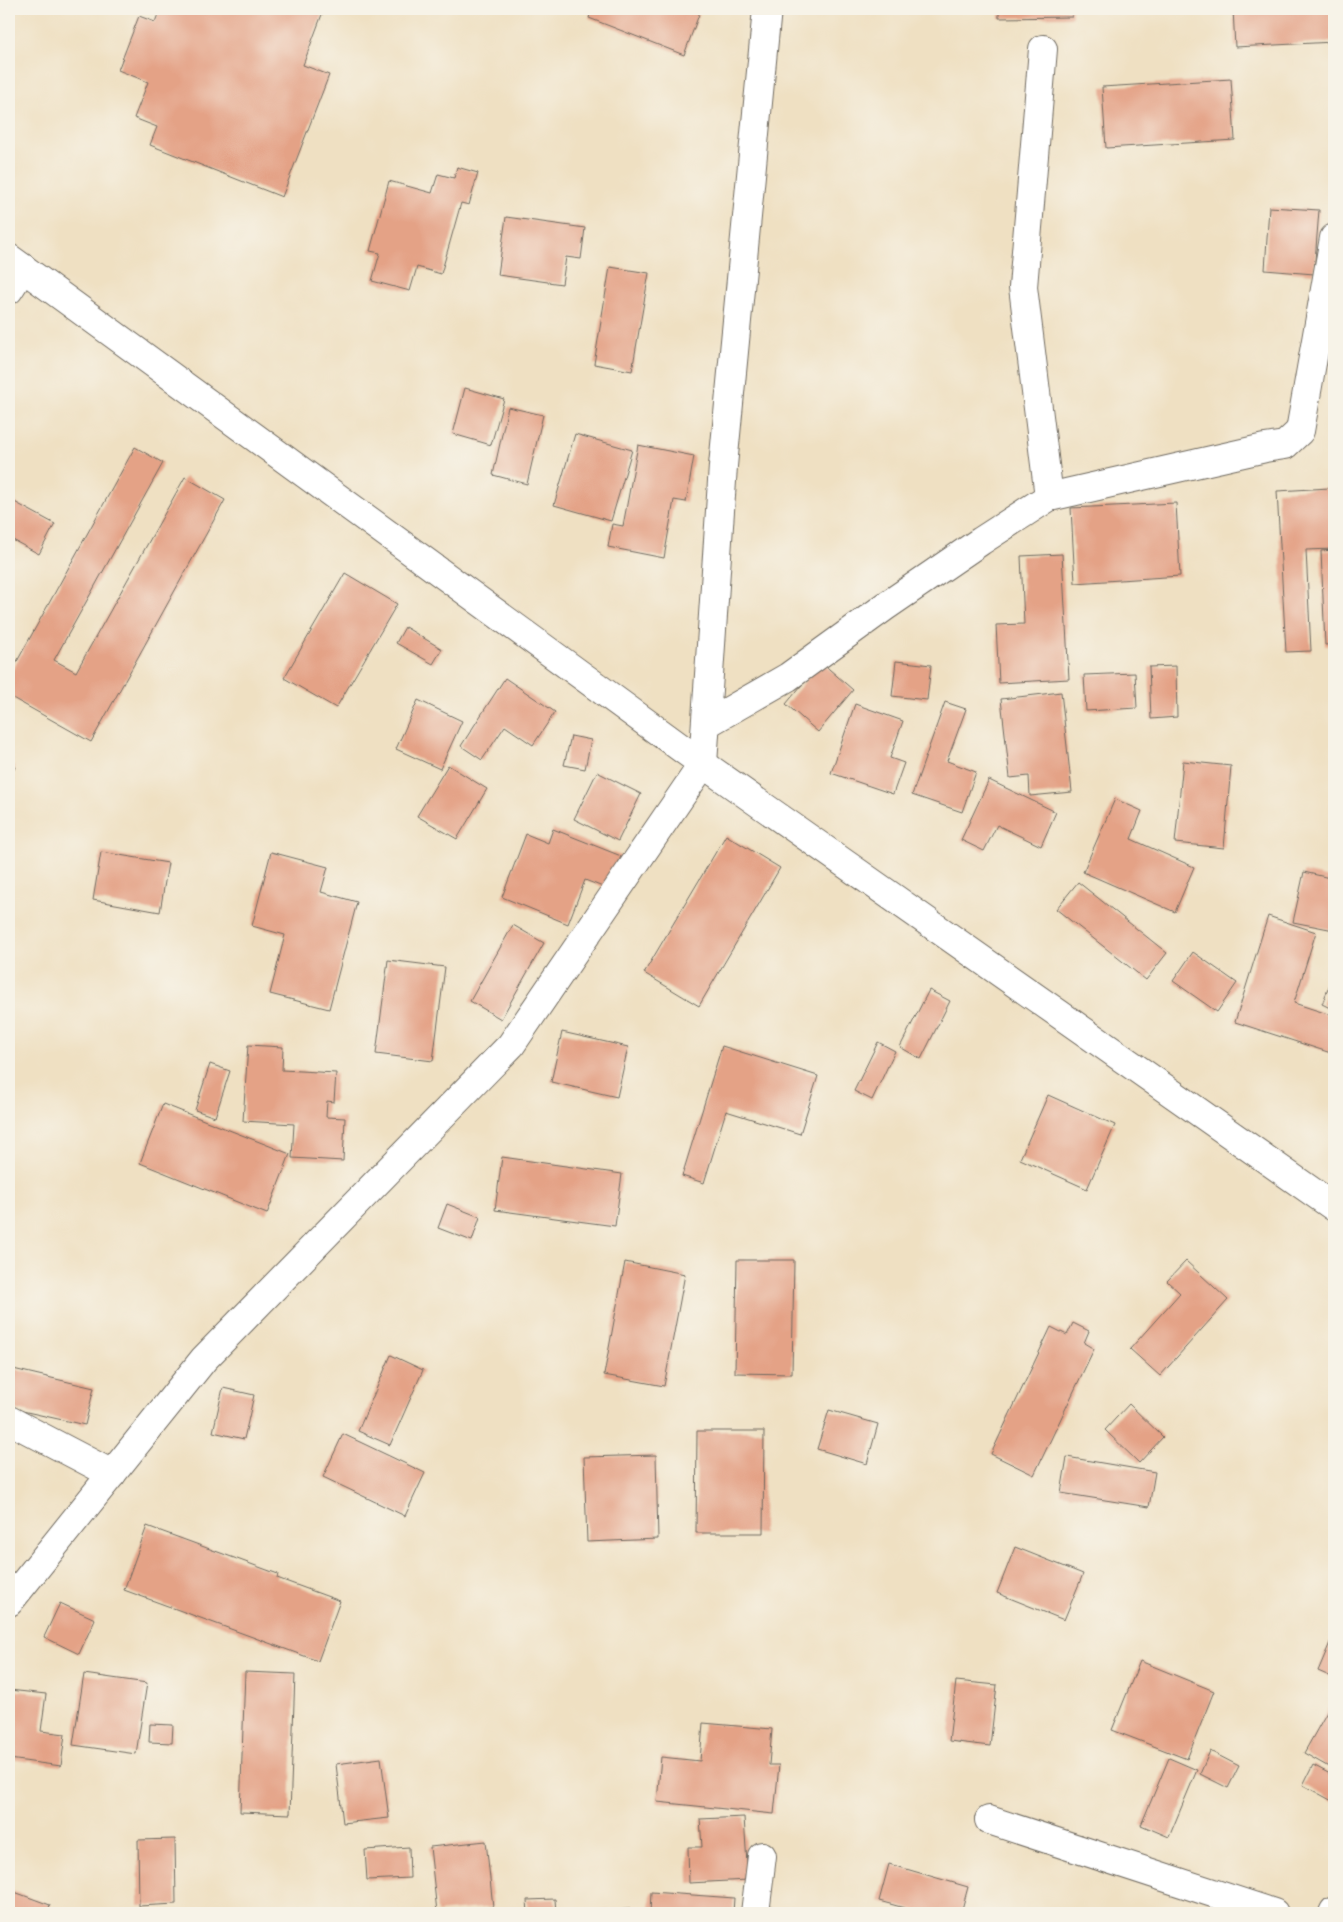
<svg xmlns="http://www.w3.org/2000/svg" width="1343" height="1922" viewBox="0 0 1343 1922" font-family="'IM FELL English',serif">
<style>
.building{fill:#e4a286}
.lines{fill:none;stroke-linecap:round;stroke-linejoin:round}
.minor-casing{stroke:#706a60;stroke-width:30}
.major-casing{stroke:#706a60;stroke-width:30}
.minor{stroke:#fff;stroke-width:28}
.major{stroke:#fff;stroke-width:28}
</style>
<rect width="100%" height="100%" fill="#f7f3e8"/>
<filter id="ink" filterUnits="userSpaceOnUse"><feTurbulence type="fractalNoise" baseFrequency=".02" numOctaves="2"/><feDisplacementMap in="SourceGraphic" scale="10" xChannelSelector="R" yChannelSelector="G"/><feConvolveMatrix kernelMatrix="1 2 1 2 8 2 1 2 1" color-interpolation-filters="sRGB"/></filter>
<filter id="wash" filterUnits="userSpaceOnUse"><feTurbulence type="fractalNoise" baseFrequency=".0096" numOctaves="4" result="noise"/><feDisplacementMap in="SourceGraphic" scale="20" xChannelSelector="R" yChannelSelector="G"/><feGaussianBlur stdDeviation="1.12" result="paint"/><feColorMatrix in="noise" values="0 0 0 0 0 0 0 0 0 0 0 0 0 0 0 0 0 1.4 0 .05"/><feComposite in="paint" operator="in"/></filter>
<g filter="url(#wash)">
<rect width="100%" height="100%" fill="#efe0c2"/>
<g id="blocks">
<g class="building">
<path d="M 160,9 L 324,9 L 303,65 L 329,75 L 282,197 L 150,145 L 157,127 L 134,118 L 148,82 L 118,70 L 139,16 L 155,22 Z"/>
<path d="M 592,9 L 701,9 L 684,55 L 589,18 Z"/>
<path d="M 999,9 L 1072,9 L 1072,17 L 999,18 Z"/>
<path d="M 1233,9 L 1334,9 L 1334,42 L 1235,47 Z"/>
<path d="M 1231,79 L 1235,140 L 1106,148 L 1102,87 Z"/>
<path d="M 457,167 L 478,173 L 469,205 L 461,203 L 441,274 L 417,267 L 410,291 L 372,281 L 380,253 L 370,251 L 389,181 L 432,193 L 438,174 L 454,178 Z"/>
<path d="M 1269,207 L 1319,210 L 1314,274 L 1265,270 Z"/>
<path d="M 506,217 L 585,228 L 581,259 L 566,257 L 562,284 L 498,275 Z"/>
<path d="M 610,267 L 649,273 L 632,371 L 594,364 Z"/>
<path d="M 465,388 L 504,399 L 491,445 L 453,434 Z"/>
<path d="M 508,407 L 543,415 L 527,484 L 493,475 Z"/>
<path d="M 575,434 L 632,450 L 611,521 L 554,505 Z"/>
<path d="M 638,445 L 694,456 L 686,502 L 674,500 L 664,558 L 608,547 L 612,524 L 623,526 Z"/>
<path d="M 135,447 L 163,463 L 54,660 L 76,672 L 185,477 L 225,500 L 91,742 L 9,696 L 9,676 Z"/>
<path d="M 1330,488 L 1333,549 L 1306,550 L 1311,651 L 1286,652 L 1277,491 Z"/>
<path d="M 9,499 L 55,524 L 39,554 L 9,538 Z"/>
<path d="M 1176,503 L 1180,576 L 1075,583 L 1071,508 Z"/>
<path d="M 1334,550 L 1334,644 L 1325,645 L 1321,551 Z"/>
<path d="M 1062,554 L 1069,679 L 999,683 L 996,625 L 1024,624 L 1021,556 Z"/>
<path d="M 345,573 L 397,604 L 336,708 L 284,678 Z"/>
<path d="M 405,627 L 442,649 L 433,664 L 396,643 Z"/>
<path d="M 896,661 L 931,665 L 927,700 L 892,696 Z"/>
<path d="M 821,662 L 853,690 L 818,732 L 786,704 Z"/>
<path d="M 1176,666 L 1177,717 L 1151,719 L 1149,667 Z"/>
<path d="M 1135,673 L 1137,708 L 1086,711 L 1084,675 Z"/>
<path d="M 505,678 L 555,712 L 533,745 L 505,726 L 482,760 L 461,746 Z"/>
<path d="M 1061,692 L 1072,792 L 1030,796 L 1029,776 L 1010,778 L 1001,699 Z"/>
<path d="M 418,700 L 462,721 L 440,769 L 396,749 Z"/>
<path d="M 945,702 L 966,709 L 947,761 L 976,772 L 962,812 L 912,795 Z"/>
<path d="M 855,704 L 903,721 L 890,758 L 904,763 L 893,794 L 831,773 Z"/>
<path d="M 571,736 L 591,740 L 585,769 L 564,765 Z"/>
<path d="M 1183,761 L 1231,766 L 1224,848 L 1175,843 Z"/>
<path d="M 9,764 L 15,767 L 9,781 Z"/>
<path d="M 448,765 L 487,789 L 457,839 L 417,816 Z"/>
<path d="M 597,772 L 641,794 L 618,841 L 574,819 Z"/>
<path d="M 989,780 L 1056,812 L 1041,846 L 997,825 L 984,851 L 961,840 Z"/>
<path d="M 1115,799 L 1142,811 L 1131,839 L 1194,867 L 1175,912 L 1083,872 Z"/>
<path d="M 553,829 L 621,856 L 608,889 L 585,880 L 568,924 L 502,897 L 526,834 L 548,843 Z"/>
<path d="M 726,835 L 780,868 L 699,1006 L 644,973 Z"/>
<path d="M 101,852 L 168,863 L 160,912 L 93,900 Z"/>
<path d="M 271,852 L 328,867 L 321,892 L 357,902 L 329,1009 L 270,994 L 285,935 L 252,926 Z"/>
<path d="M 1304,872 L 1334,879 L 1334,930 L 1293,922 Z"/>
<path d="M 1078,882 L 1167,953 L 1146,980 L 1056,909 Z"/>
<path d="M 1268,916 L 1316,932 L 1294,1003 L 1334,1016 L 1334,1054 L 1235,1022 Z"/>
<path d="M 513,925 L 544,943 L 501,1019 L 470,1001 Z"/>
<path d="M 1193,952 L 1237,983 L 1217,1012 L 1173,981 Z"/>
<path d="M 388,960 L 445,967 L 433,1061 L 376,1054 Z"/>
<path d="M 1334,974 L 1334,1010 L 1322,1004 Z"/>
<path d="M 929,990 L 950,1001 L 921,1059 L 900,1047 Z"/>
<path d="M 562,1032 L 628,1047 L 617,1097 L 551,1082 Z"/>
<path d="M 878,1042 L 895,1051 L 872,1100 L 854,1091 Z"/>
<path d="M 248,1045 L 283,1047 L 282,1070 L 336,1073 L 334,1102 L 327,1101 L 326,1117 L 345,1118 L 343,1161 L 292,1158 L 294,1124 L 243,1121 Z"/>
<path d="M 722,1046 L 818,1076 L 800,1134 L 726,1111 L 704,1183 L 682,1176 Z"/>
<path d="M 210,1064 L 230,1071 L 215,1117 L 195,1110 Z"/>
<path d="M 1048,1095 L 1115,1125 L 1087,1189 L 1020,1159 Z"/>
<path d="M 163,1104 L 290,1154 L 267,1214 L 140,1163 Z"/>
<path d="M 502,1157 L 622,1174 L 615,1226 L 495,1210 Z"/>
<path d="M 447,1204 L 480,1217 L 472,1241 L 438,1228 Z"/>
<path d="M 737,1260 L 794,1260 L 792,1374 L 735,1373 Z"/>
<path d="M 1186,1261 L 1228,1300 L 1160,1376 L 1130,1349 L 1180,1293 L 1167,1281 Z"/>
<path d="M 625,1262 L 685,1274 L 664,1386 L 604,1375 Z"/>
<path d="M 1073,1323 L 1089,1331 L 1084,1343 L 1094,1349 L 1034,1475 L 991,1454 L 1051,1327 L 1067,1335 Z"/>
<path d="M 391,1355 L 423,1370 L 390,1445 L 358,1431 Z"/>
<path d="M 9,1368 L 94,1388 L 85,1425 L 9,1408 Z"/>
<path d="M 223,1388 L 254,1395 L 244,1439 L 213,1432 Z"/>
<path d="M 1129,1404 L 1163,1437 L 1139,1463 L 1105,1430 Z"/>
<path d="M 829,1410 L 878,1424 L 867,1464 L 817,1449 Z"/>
<path d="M 697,1431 L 764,1431 L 763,1533 L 696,1533 Z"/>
<path d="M 343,1434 L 425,1473 L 405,1516 L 323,1477 Z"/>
<path d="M 656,1455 L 658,1539 L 587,1542 L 584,1457 Z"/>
<path d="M 1067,1457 L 1155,1472 L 1149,1507 L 1061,1493 Z"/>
<path d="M 147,1526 L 278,1574 L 277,1578 L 340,1601 L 318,1661 L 124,1590 Z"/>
<path d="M 1015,1547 L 1083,1574 L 1064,1620 L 997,1593 Z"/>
<path d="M 60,1603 L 95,1619 L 79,1654 L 44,1637 Z"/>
<path d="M 1332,1638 L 1334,1639 L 1334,1678 L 1318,1671 Z"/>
<path d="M 1140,1661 L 1214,1691 L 1187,1759 L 1112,1730 Z"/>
<path d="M 245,1672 L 295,1674 L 290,1814 L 240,1812 Z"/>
<path d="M 84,1674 L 147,1683 L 136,1754 L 73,1745 Z"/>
<path d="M 956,1681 L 997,1685 L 990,1746 L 949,1741 Z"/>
<path d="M 9,1690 L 46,1694 L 41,1731 L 65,1734 L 61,1766 L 9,1759 Z"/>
<path d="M 1332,1703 L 1334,1705 L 1334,1770 L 1304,1753 Z"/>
<path d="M 703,1723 L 772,1729 L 769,1765 L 779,1765 L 774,1814 L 657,1802 L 661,1757 L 700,1761 Z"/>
<path d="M 150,1724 L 173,1725 L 172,1743 L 149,1742 Z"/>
<path d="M 1210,1751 L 1239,1766 L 1228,1788 L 1200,1774 Z"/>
<path d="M 381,1758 L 389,1818 L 343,1823 L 336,1764 Z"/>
<path d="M 1169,1758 L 1197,1770 L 1169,1837 L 1141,1825 Z"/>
<path d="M 1313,1765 L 1334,1776 L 1334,1802 L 1303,1785 Z"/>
<path d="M 744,1817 L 748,1880 L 689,1883 L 688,1847 L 702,1847 L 700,1819 Z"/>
<path d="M 175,1839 L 176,1904 L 139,1906 L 138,1840 Z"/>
<path d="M 486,1841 L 493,1907 L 437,1912 L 430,1847 Z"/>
<path d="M 409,1847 L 410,1878 L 367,1880 L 365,1850 Z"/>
<path d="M 889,1864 L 968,1887 L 961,1913 L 923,1913 L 879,1901 Z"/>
<path d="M 9,1890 L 50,1905 L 47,1913 L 9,1913 Z"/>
<path d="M 651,1892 L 734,1898 L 733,1913 L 650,1913 Z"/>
<path d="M 555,1899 L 556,1913 L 528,1913 L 527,1900 Z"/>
<path d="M 630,1909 L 630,1913 L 594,1913 L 594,1911 Z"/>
</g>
</g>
</g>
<g filter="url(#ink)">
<use href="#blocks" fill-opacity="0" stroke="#706a60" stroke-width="1"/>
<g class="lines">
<g class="minor-casing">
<g id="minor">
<path d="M 1043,49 L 1023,287 L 1049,497"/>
<path d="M 9,290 L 23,268"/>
<path d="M 706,724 L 788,677 L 886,606 L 981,541 L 1049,497 L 1265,448 L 1285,445 L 1300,431 L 1334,238"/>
<path d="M 9,1420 L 112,1474"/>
<path d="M 9,1602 L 204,1359 L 511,1045 L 703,764 L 723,466 L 767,9"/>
<path d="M 989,1820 L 1274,1913"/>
<path d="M 755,1913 L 762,1856"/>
<path d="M 1333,1913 L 1334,1911"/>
</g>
</g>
<g class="major-casing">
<path id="major" d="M 9,258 L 703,764 L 1334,1207"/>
</g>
<use href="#minor" class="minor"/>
<use href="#major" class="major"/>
</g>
</g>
<rect width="1343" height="1922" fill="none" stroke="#f7f3e8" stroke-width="30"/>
</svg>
